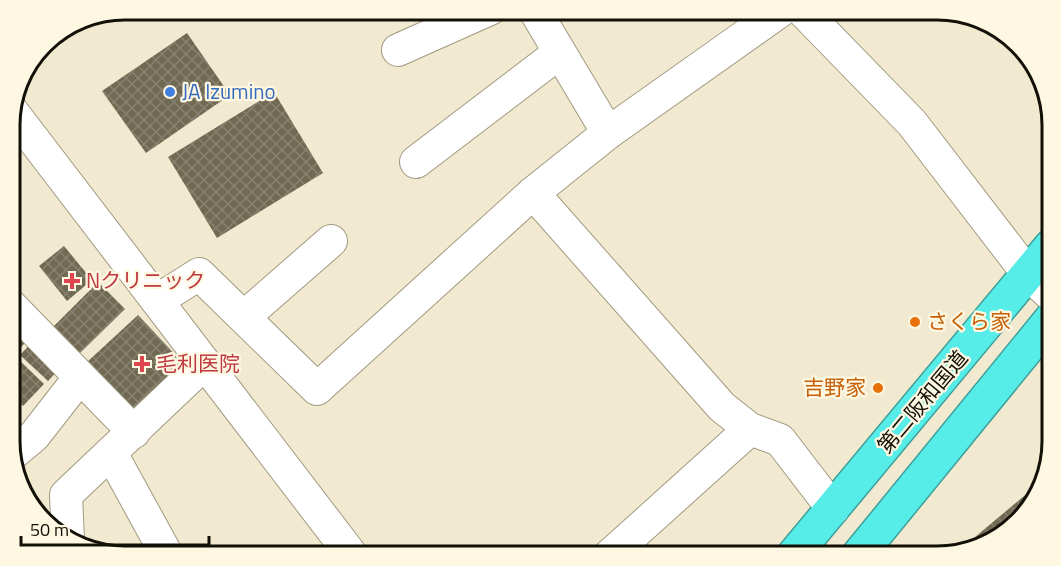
<svg xmlns="http://www.w3.org/2000/svg" width="1061" height="566" viewBox="0 0 1061 566" font-family="'Titillium Web','Noto Sans JP',sans-serif">
<style>
.building{fill:url(#building-cross-hatch)}
.lines{fill:none;stroke-linecap:round;stroke-linejoin:round}
.minor-casing{stroke:#a19980;stroke-width:34}
.highway-casing{stroke:#3f9f99;stroke-width:36}
.minor{stroke:#fff;stroke-width:32}
.highway{stroke:#56ece7;stroke-width:33}
.shop-dot{fill:#3f7fe0;stroke:#fef7e2;stroke-width:2}
.health-dot{fill:#e0444e;stroke:#fef7e2;stroke-width:2}
.food-dot{fill:#e8710a;stroke:#fef7e2;stroke-width:2}
.labels{text-anchor:middle;stroke-width:4.5;stroke-linejoin:round;paint-order:stroke}
.shop-label{font-size:21px;fill:#366cbe;stroke:#fef7e2;text-anchor:start}
.health-label{font-size:21px;fill:#be3a42;stroke:#fef7e2;text-anchor:start}
.food-label{font-size:21px;fill:#c56008;stroke:#fef7e2;text-anchor:start}
.street-label{font-size:21px;fill:#131007;stroke:#fef7e2}
.rim{fill:none;stroke:#131007;stroke-width:3}
</style>
<defs>
<pattern id="building-cross-hatch" width="8" height="8" patternUnits="userSpaceOnUse" patternTransform="scale(1.5)"><rect width="8" height="8" fill="#716a53"/><path d="M0 0l8 8M0 8l8-8" fill="none" stroke="#868170"/></pattern>
</defs>
<rect width="100%" height="100%" fill="#f2ead0"/>
<g class="building">
<path d="M 187,33 L 230,95 L 146,153 L 102,91 Z"/>
<path d="M 274,92 L 323,173 L 217,238 L 168,157 Z"/>
<path d="M 64,246 L 92,280 L 67,301 L 39,266 Z"/>
<path d="M 98,282 L 125,309 L 79,354 L 53,327 Z"/>
<path d="M 138,315 L 183,363 L 131,411 L 86,363 Z"/>
<path d="M 24,327 L 32,335 L 15,354 L 10,349 L 10,342 Z"/>
<path d="M 34,340 L 62,366 L 48,381 L 20,355 Z"/>
<path d="M 18,359 L 44,384 L 23,406 L 10,393 L 10,367 Z"/>
<path d="M 10,403 L 19,413 L 10,421 Z"/>
<path d="M 1043,480 L 1040,493 L 1000,538 L 956,553 Z"/>
</g>
<g class="lines">
<g class="minor-casing">
<g id="minor">
<path d="M 534,9 L 608,133"/>
<path d="M 801,9 L 912,123 L 1028,274 L 1052,296"/>
<path d="M 398,50 L 490,9"/>
<path d="M 11,110 L 353,557"/>
<path d="M 416,162 L 559,53"/>
<path d="M 533,193 L 722,407 L 750,429 L 780,440 L 833,509"/>
<path d="M 158,300 L 199,274 L 317,389 L 533,193 L 608,133 L 783,9"/>
<path d="M 10,305 L 134,432"/>
<path d="M 244,317 L 331,241"/>
<path d="M 111,453 L 168,557"/>
<path d="M 10,456 L 34,436 L 80,377"/>
<path d="M 68,540 L 66,495 L 204,364"/>
<path d="M 608,557 L 750,429"/>
</g>
</g>
<g class="highway-casing">
<g id="highway">
<path d="M 792,557 L 1051,246"/>
<path d="M 857,557 L 1052,318"/>
</g>
</g>
<use href="#minor" class="minor"/>
<use href="#highway" class="highway"/>
</g>
<circle class="shop-dot" cx="170" cy="92" r="6"/>
<g class="health-dot">
<path d="M69 272h6v6h6v6h-6v6h-6v-6h-6v-6h6z"/>
<path d="M139 355h6v6h6v6h-6v6h-6v-6h-6v-6h6z"/>
</g>
<g class="food-dot">
<circle cx="915" cy="322" r="6"/>
<circle cx="878" cy="388" r="6"/>
</g>
<g class="labels">
<g class="shop-label">
<text x="182" y="99">JA Izumino</text>
</g>
<g class="health-label">
<text x="86" y="288">Nクリニック</text>
<text x="156" y="371">毛利医院</text>
</g>
<g class="food-label">
<text x="927" y="329">さくら家</text>
<text x="866" y="395" text-anchor="end">吉野家</text>
</g>
<g class="street-label">
<text transform="translate(923 402) rotate(-50)" y="7">第二阪和国道</text>
</g>
</g>
<path d="M0 0H1061V566H0ZM125 20H937A105 105 0 0 1 1042 125V441A105 105 0 0 1 937 546H125A105 105 0 0 1 20 441V125A105 105 0 0 1 125 20Z" fill="#fef7e2" fill-rule="evenodd"/>
<path class="rim" d="M125 20H937A105 105 0 0 1 1042 125V441A105 105 0 0 1 937 546H125A105 105 0 0 1 20 441V125A105 105 0 0 1 125 20Z"/>
<path d="M21 536v9h188v-9" fill="none" stroke="#131007" stroke-width="3"/>
<text x="30" y="536" font-size="18" fill="#131007" stroke="#fef7e2" stroke-width="4.5" paint-order="stroke">50 m</text>
</svg>
